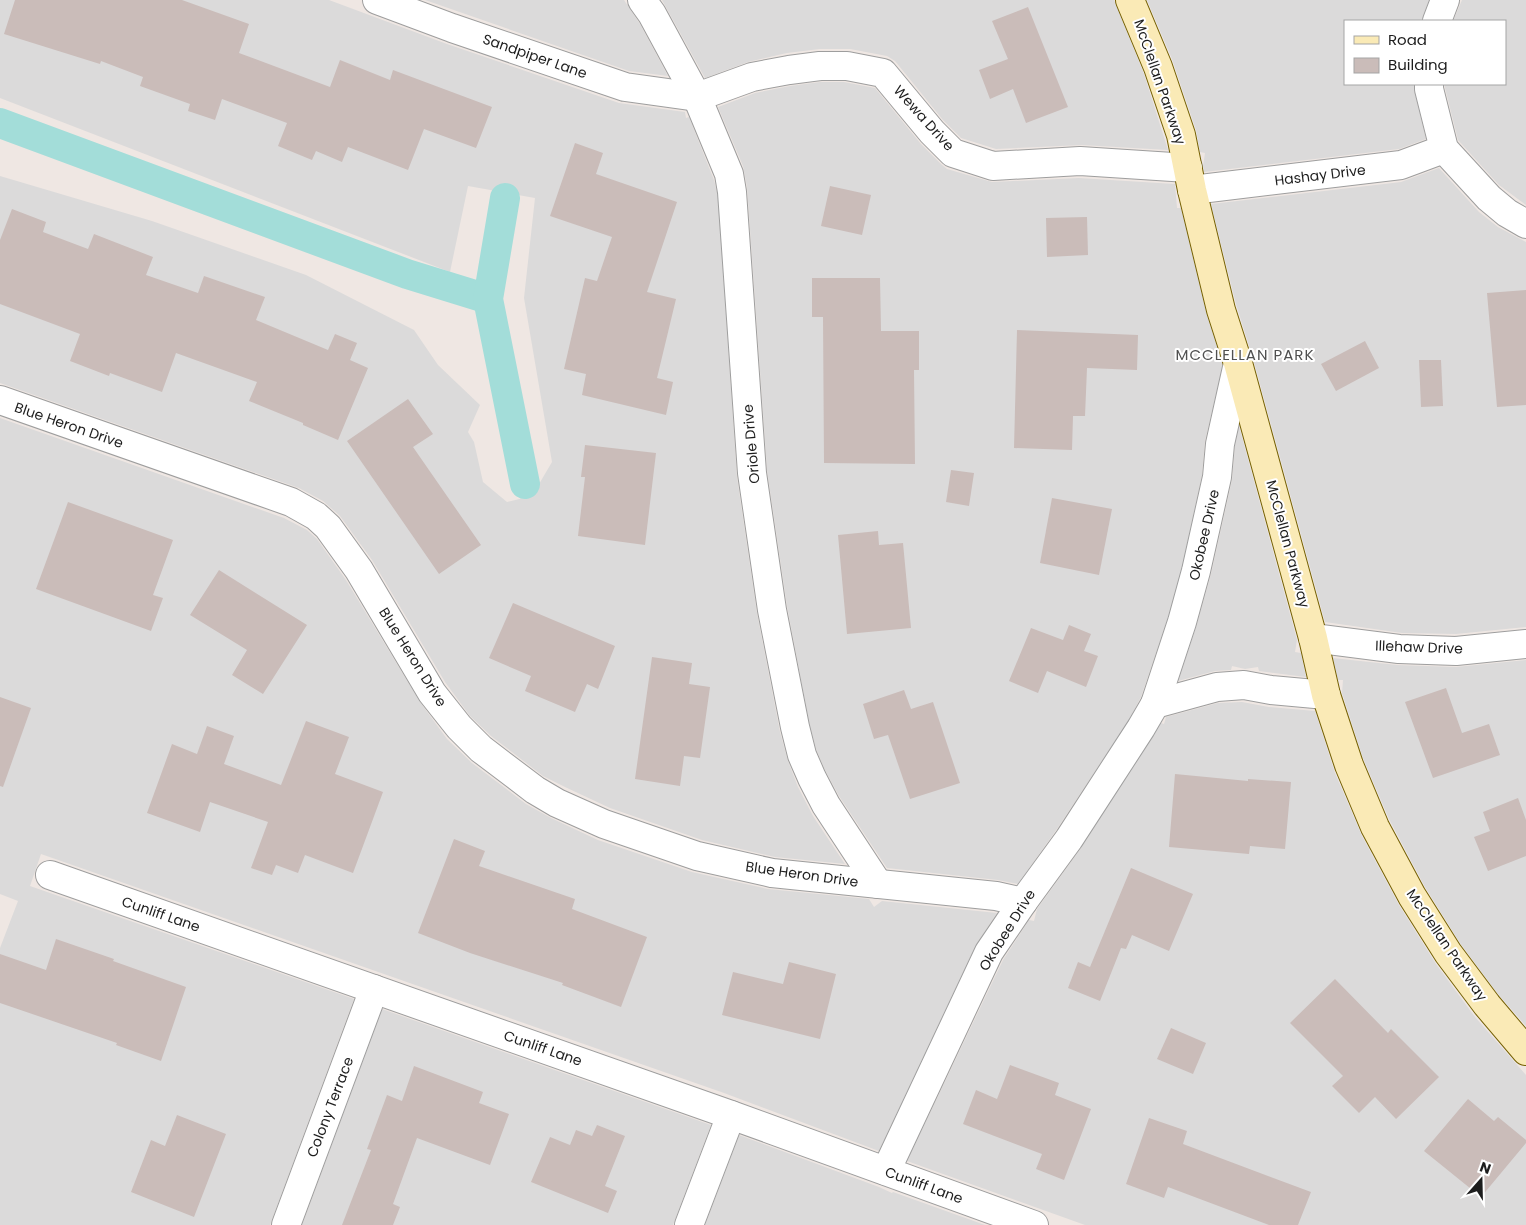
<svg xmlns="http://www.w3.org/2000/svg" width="1526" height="1225" viewBox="0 0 1526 1225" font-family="Poppins,sans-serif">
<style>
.residential{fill:#dbdada}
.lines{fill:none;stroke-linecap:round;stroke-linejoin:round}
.canal{stroke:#a3ddd9;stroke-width:30}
.building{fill:#cabcb9}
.street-casing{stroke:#9e9e9e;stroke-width:30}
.secondary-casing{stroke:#756104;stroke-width:30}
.street{stroke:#fff;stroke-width:28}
.secondary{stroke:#faeab6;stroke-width:28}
.labels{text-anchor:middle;stroke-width:4;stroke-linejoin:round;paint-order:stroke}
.street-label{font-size:14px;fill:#1d1d1d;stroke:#fff}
.neighbourhood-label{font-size:15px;letter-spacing:1px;fill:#505050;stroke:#fff}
</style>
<rect width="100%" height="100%" fill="#efe7e3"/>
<g class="residential">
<path d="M 0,0 L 329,0 L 447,44 L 619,103 L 685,112 L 686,118 L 689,117 L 714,180 L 718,196 L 737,477 L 757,613 L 780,732 L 788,761 L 798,787 L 813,816 L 845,864 L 775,857 L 702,840 L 610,808 L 565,787 L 543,776 L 491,736 L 470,716 L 445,682 L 372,560 L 340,516 L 323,501 L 299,488 L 0,383 L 0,176 L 152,221 L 306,275 L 414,330 L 438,365 L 480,405 L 468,432 L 474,442 L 483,482 L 507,502 L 532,496 L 552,462 L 524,298 L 535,198 L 468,186 L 450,272 L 0,98 Z"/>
<path d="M 425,0 L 624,0 L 640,24 L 668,76 L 629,71 Z"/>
<path d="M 662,0 L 1114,0 L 1144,74 L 1168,150 L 1082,145 L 996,149 L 961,138 L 943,120 L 895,61 L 887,56 L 850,49 L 820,49 L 787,53 L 748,62 L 705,78 Z"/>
<path d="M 1147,0 L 1429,0 L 1422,21 L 1345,21 L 1345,84 L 1414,84 L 1414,89 L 1426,139 L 1399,149 L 1204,172 L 1203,166 L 1205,153 L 1200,152 L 1196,130 L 1172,59 Z"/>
<path d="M 1462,0 L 1526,0 L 1526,205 L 1499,185 L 1458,140 L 1444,84 L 1505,84 L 1505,21 L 1453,21 Z"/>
<path d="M 820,82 L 844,82 L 875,88 L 921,144 L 942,165 L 947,169 L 992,182 L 1079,178 L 1175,184 L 1177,208 L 1181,208 L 1207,316 L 1223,365 L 1205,441 L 1202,475 L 1182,568 L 1168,618 L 1141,697 L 1129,720 L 1057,829 L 1018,884 L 998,880 L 887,868 L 839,796 L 825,770 L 816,749 L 809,722 L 787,606 L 767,470 L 747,187 L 743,166 L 718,107 L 755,93 L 790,86 Z"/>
<path d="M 1439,168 L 1479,212 L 1498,227 L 1526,242 L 1526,627 L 1456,634 L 1402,633 L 1325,622 L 1254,362 L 1257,350 L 1250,349 L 1236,304 L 1211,204 L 1401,182 Z"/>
<path d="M 0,418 L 284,518 L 307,530 L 317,539 L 346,580 L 420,702 L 447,739 L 472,763 L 526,804 L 551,818 L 598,840 L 692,872 L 768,889 L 869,899 L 874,907 L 882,901 L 997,913 L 976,945 L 879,1151 L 724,1093 L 41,854 L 30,886 L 354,999 L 270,1225 L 0,1225 L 0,948 L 18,901 L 0,894 Z"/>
<path d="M 1239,426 L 1297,640 L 1295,652 L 1301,653 L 1306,677 L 1259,671 L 1258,667 L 1245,669 L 1232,666 L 1231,670 L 1215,671 L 1178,681 L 1196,627 L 1211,574 L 1232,480 L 1235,445 Z"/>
<path d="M 1333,658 L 1397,665 L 1456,667 L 1526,660 L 1526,1026 L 1498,994 L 1460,943 L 1425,887 L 1389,819 L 1363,758 L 1342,693 L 1343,680 L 1338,680 Z"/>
<path d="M 1242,702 L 1269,707 L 1315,711 L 1335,773 L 1362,836 L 1399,905 L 1436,964 L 1475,1017 L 1526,1075 L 1526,1225 L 1085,1225 L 907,1161 L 1003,960 L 1029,920 L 1034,921 L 1037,909 L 1081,848 L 1161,723 L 1164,724 L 1166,717 L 1218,703 Z"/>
<path d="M 382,1009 L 711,1125 L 673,1225 L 302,1225 Z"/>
<path d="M 739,1135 L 879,1187 L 892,1193 L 893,1192 L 985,1225 L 705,1225 Z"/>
</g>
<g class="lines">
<g class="canal">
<path d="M 0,123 L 407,274 L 488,299"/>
<path d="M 505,198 L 488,299 L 525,484"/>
</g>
</g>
<g class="building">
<path d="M 15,0 L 182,0 L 249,24 L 239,53 L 330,87 L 340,60 L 390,80 L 393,70 L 492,107 L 476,148 L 424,129 L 408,170 L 348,147 L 342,162 L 316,151 L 312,160 L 278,146 L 287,123 L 222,99 L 215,120 L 188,111 L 190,104 L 140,86 L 143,77 L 101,61 L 100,64 L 4,34 Z"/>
<path d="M 1028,7 L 1068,107 L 1026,123 L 1013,89 L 990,99 L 979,70 L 1008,59 L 992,21 Z"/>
<path d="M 575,143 L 603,153 L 596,174 L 677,202 L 647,292 L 676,299 L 657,378 L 673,382 L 666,415 L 582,395 L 586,374 L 564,369 L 585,278 L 597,281 L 612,237 L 550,216 Z"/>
<path d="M 830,186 L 871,195 L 862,235 L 821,226 Z"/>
<path d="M 12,209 L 46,222 L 43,232 L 88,249 L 94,234 L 153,257 L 146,275 L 198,293 L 204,276 L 265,297 L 256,320 L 328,350 L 335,334 L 357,343 L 350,360 L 368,368 L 338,440 L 303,425 L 303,423 L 249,401 L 257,382 L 176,353 L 162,392 L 110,373 L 109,376 L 70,361 L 80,334 L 0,304 L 0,240 Z"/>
<path d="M 1087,217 L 1088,255 L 1047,257 L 1046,218 Z"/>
<path d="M 812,278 L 880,278 L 881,331 L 919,331 L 919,370 L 914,370 L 915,464 L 824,463 L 823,317 L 812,317 Z"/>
<path d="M 1526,290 L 1526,405 L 1497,407 L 1487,293 Z"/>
<path d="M 1017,330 L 1138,335 L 1137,370 L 1087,368 L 1085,416 L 1073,416 L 1072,450 L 1014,448 Z"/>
<path d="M 1365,341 L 1379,368 L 1336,391 L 1321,364 Z"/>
<path d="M 1419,360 L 1441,360 L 1443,406 L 1421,407 Z"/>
<path d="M 408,399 L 433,434 L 413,447 L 481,545 L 439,574 L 347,441 Z"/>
<path d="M 585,445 L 656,453 L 645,545 L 578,536 L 585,477 L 581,477 Z"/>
<path d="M 951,470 L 974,473 L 969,506 L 946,502 Z"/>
<path d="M 1052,498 L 1112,509 L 1099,575 L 1040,563 Z"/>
<path d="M 68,502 L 173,540 L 153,595 L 163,598 L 151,631 L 36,589 Z"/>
<path d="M 878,531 L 879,545 L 903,543 L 911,628 L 847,634 L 838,535 Z"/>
<path d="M 219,570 L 307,625 L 263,694 L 232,675 L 247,650 L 190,615 Z"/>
<path d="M 513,603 L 615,646 L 598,689 L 587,684 L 575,712 L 525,691 L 531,676 L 489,658 Z"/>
<path d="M 1069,625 L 1091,634 L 1084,651 L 1098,656 L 1086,687 L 1047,671 L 1038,693 L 1009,681 L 1031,628 L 1063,640 Z"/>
<path d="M 652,657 L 692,663 L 689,684 L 710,687 L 700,758 L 684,756 L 680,786 L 635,779 Z"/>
<path d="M 1446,688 L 1462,733 L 1489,724 L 1500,755 L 1433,778 L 1405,702 Z"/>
<path d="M 904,690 L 911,709 L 933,702 L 960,783 L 910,799 L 888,735 L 874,739 L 863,704 Z"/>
<path d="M 0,697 L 31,708 L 3,787 L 0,786 Z"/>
<path d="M 306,721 L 349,737 L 335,774 L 383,792 L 353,873 L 305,855 L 298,873 L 276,865 L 272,875 L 251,868 L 268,822 L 210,802 L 200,832 L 147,813 L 172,744 L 197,754 L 207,726 L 234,736 L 224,764 L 281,785 Z"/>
<path d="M 1175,774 L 1248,781 L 1248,779 L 1291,782 L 1285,849 L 1250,846 L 1249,854 L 1169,847 Z"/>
<path d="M 1518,798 L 1526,820 L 1526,856 L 1488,871 L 1474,837 L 1490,831 L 1483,812 Z"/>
<path d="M 454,839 L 485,851 L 479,866 L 575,899 L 572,909 L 647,937 L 621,1007 L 562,985 L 563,983 L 470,953 L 418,933 Z"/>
<path d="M 1131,868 L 1193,894 L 1169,951 L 1132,935 L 1126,949 L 1121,948 L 1100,1001 L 1068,988 L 1078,962 L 1090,967 Z"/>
<path d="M 56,939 L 114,959 L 113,961 L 186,987 L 161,1061 L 116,1045 L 117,1043 L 0,1003 L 0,954 L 46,970 Z"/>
<path d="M 789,962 L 836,974 L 820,1039 L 722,1015 L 733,972 L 783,984 Z"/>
<path d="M 1335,979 L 1388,1033 L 1391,1029 L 1439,1077 L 1396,1119 L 1375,1097 L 1359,1113 L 1332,1086 L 1343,1076 L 1290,1023 Z"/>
<path d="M 1171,1028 L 1206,1043 L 1193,1074 L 1157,1059 Z"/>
<path d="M 1010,1065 L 1059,1083 L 1055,1095 L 1091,1109 L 1064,1180 L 1036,1169 L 1042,1154 L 963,1124 L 976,1090 L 997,1099 Z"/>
<path d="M 414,1066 L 483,1092 L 479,1103 L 509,1114 L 490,1165 L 417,1138 L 393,1204 L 400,1207 L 393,1225 L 342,1225 L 371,1150 L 367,1149 L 387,1095 L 402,1101 Z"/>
<path d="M 1468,1099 L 1494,1121 L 1498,1117 L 1526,1140 L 1526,1143 L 1481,1197 L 1424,1151 Z"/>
<path d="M 177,1115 L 226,1134 L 194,1217 L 131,1192 L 151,1140 L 165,1146 Z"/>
<path d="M 1149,1118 L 1187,1131 L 1183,1144 L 1311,1192 L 1298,1225 L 1269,1225 L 1168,1187 L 1164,1198 L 1126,1184 Z"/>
<path d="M 597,1125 L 625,1136 L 605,1186 L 617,1191 L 608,1213 L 531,1182 L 550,1137 L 570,1145 L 576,1130 L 592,1136 Z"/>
</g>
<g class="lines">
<g class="street-casing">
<g id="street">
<path d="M 377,0 L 452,28 L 625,87 L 697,97 L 752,77 L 789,70 L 820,66 L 847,66 L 883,73 L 932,132 L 953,153 L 993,166 L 1080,161 L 1188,168"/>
<path d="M 642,0 L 652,14 L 697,97 L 729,174 L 732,192 L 752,473 L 772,610 L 795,727 L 802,755 L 812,778 L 826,805 L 878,884"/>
<path d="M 1437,21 L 1445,0"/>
<path d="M 1429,84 L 1429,89 L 1444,149 L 1489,198 L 1507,213 L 1526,224"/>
<path d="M 1192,190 L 1401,165 L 1444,149"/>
<path d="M 0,400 L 291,502 L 316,516 L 328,527 L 359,570 L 432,693 L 459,727 L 481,749 L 535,790 L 557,803 L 604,824 L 697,856 L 772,873 L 996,896 L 1023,902"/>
<path d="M 1313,638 L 1399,649 L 1456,651 L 1526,644"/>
<path d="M 1155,704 L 1182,622 L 1196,571 L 1217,477 L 1220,444 L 1238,363"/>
<path d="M 50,875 L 731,1115 L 1034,1225"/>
<path d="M 886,1171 L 989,952 L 1023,902 L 1069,839 L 1141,728 L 1155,704 L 1217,687 L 1244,685 L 1271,690 L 1326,695"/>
<path d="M 286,1225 L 374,989"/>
<path d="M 689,1225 L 731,1115"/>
</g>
</g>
<g class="secondary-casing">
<path id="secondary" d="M 1130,0 L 1158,67 L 1181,135 L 1192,190 L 1221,310 L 1238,363 L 1313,638 L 1326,695 L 1349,765 L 1375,827 L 1412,896 L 1448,953 L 1487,1005 L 1526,1051"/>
</g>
<use href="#street" class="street"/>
<use href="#secondary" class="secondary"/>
</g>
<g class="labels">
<g class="street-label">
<text transform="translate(535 56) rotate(19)" y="5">Sandpiper Lane</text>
<text transform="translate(1160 82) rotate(71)" y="5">McClellan Parkway</text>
<text transform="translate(924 118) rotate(48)" y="5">Wewa Drive</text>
<text transform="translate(1320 175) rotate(-7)" y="5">Hashay Drive</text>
<text transform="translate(69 425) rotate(19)" y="5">Blue Heron Drive</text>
<text transform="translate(751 444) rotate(-95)" y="5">Oriole Drive</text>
<text transform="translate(1204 535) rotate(-77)" y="5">Okobee Drive</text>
<text transform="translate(1288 544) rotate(75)" y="5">McClellan Parkway</text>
<text transform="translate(1419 647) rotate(2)" y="5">Illehaw Drive</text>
<text transform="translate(413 657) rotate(58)" y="5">Blue Heron Drive</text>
<text transform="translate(802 874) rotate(8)" y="5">Blue Heron Drive</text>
<text transform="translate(161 914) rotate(19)" y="5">Cunliff Lane</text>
<text transform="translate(1007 930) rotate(-58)" y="5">Okobee Drive</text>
<text transform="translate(1447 945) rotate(56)" y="5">McClellan Parkway</text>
<text transform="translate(543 1048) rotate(19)" y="5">Cunliff Lane</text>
<text transform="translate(330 1107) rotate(-69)" y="5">Colony Terrace</text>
<text transform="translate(924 1185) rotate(20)" y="5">Cunliff Lane</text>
</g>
<g class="neighbourhood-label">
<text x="1245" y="360">MCCLELLAN PARK</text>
</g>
</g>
<rect x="1344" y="20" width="162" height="65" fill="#ffffff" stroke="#a5a5a5"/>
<rect x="1354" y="36" width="25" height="8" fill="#faeab6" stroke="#a5a5a5"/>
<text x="1388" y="45" font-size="15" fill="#1d1d1d">Road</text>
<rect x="1354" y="58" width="25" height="15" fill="#cabcb9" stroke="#a5a5a5"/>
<text x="1388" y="70" font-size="15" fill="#1d1d1d">Building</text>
<g transform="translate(1481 1180) rotate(20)" stroke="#ffffff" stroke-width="4" paint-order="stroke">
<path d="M0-4L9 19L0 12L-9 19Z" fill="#1d1d1d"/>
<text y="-8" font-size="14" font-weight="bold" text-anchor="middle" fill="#1d1d1d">N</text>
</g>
</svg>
